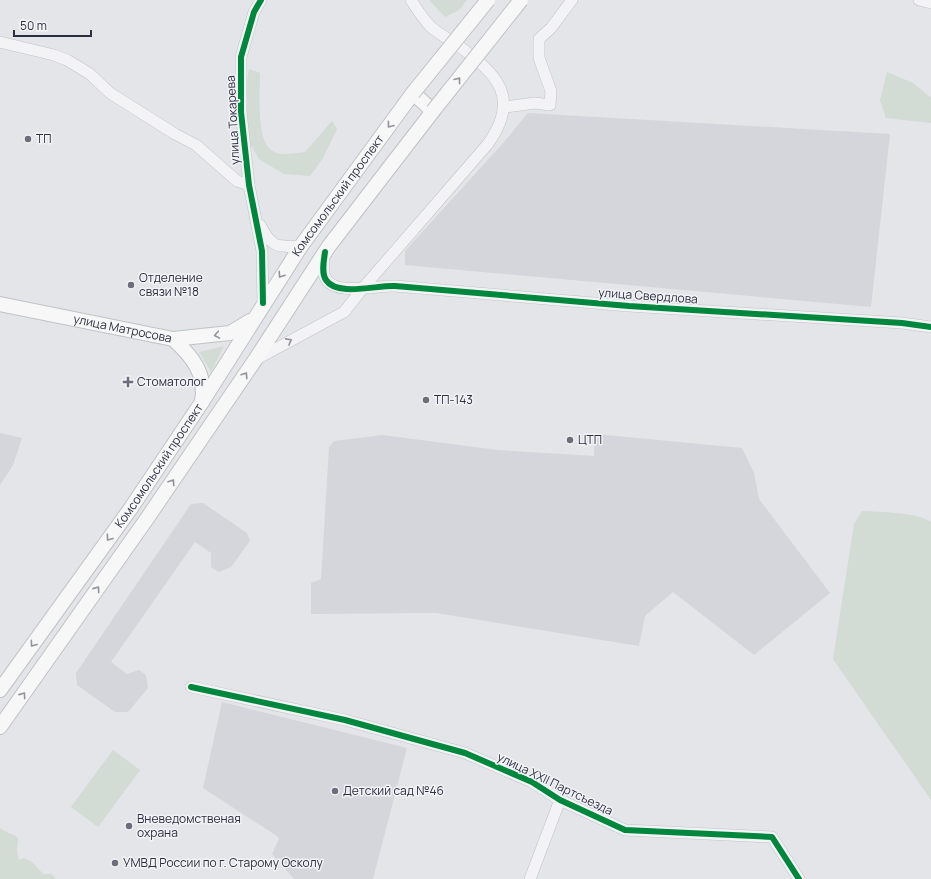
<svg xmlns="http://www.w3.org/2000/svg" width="931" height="879" viewBox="0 0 931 879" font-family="Manrope,sans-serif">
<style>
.built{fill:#d4d6dc}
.green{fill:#d2dbd4}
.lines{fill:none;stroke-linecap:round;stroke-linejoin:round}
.minor-casing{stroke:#c0c2c4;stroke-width:12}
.major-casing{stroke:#c0c2c5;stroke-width:16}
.minor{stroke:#f3f3f5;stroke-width:11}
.major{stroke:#f7f7f7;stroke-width:14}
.major-bridge-casing{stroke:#c0c2c5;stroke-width:16;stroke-linecap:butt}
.major-bridge{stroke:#f7f7f7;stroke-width:14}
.cycleway-casing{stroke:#f2f3f7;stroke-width:8}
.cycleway{stroke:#00873e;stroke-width:6}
.oneway{stroke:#92939c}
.oneway2{stroke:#90919a}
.poi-dot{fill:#6c6f7b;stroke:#f2f3f7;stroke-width:1.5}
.labels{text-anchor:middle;stroke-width:3;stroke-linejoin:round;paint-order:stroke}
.street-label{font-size:12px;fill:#2c2f40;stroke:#f2f3f7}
.poi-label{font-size:12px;fill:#2c2f40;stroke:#f2f3f7;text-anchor:start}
</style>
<rect width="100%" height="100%" fill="#e3e5e8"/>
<g class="built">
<path d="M 528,113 L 890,134 L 871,307 L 405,265 L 405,251 L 504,142 Z"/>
<path d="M 0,433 L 22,438 L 13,465 L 0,485 Z"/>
<path d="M 595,434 L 742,448 L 754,473 L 759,499 L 830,593 L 754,655 L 673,592 L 645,616 L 639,646 L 436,613 L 311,614 L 311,583 L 321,579 L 329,447 L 334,441 L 383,435 L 497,450 L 594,456 Z"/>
<path d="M 203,503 L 247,533 L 250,541 L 231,567 L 219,572 L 211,567 L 211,553 L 195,542 L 111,662 L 127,674 L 139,670 L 146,675 L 148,688 L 128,712 L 115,712 L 77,685 L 76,673 L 191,504 Z"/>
<path d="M 222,702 L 407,748 L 373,879 L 294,879 L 272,854 L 279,839 L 277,836 L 203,788 Z"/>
</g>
<g class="green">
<path d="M 429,0 L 467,0 L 459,10 L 445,17 Z"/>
<path d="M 249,69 L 260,73 C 260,91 256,139 271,150 C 280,157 295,153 305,152 L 332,121 L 337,129 L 323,158 L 310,176 L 284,174 L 259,159 L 249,142 L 245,124 L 247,82 Z"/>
<path d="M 887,72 L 913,83 L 931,98 L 931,123 L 886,118 L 880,100 Z"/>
<path d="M 224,346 L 211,372 L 199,352 Z"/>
<path d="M 862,511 C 881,512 916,512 931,522 L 931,800 L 833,659 L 854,524 Z"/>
<path d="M 113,750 L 140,770 L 98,827 L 71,807 Z"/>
<path d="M 0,828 C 6,833 12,833 18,838 L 17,851 L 19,860 L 24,858 L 32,862 L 43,874 L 51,874 L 56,879 L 0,879 Z"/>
</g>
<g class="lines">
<g class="minor-casing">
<g id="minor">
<path d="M 261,0 L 254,12 L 241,57 L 241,112 L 249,185 L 262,251 L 263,303"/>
<path d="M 919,0 L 931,3"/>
<path d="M 0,42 L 54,55 L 67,60 L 90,74 L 110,93 L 175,134 L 196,145 L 237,181 L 249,185"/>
<path d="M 505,107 L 535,103 L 550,105 L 551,91 L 539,58 L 539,39 L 551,28 L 572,0"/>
<path d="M 260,225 C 272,248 276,247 301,246"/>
<path d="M 324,253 C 324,261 322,270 325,277 C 333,297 378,285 395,286 L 629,306 L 902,323 L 931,327"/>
<path d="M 255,360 L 344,312 L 363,288 L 487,145 C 522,97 497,74 456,44 C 448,39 438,33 431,27 C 423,19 417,9 411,0"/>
<path d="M 191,687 L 345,720 L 465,753 L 532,782 L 560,800 L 625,830 L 772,837 L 799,879"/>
<path d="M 530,879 L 560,800"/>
</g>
</g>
<g class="major-casing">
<g id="major">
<path id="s1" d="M 0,304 L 173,339 L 230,333 L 250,321"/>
<path d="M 173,339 C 192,356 207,374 202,402"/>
<path id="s2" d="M 0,690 L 131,508 L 202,402 L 301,246 L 413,93 L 433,111 L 329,246 L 255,360 L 146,520 L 0,727"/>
</g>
</g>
<use href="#minor" class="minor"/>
<use href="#major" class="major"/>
<g class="major-bridge-casing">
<g id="major-bridge">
<path d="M 413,93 L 488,0"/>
<path d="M 433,111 L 521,0"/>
</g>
</g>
<use href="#major-bridge" class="major-bridge"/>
<g class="cycleway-casing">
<g id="cycleway">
<path d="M 261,0 L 254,12 L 241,57 L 241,112 L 249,185 L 262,251 L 263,303"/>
<path d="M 325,252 C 324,260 321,273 326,280 C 337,297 377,285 395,286 L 629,306 L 902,323 L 931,327"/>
<path d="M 191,687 L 345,720 L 465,753 L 532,782 L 560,800 L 625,830 L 772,837 L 799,879"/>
</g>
</g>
<use href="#cycleway" class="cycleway"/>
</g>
<defs><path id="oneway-chevron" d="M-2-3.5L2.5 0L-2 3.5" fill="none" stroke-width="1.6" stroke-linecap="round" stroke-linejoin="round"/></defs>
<g class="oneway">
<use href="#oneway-chevron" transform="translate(458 80) rotate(-52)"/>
<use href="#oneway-chevron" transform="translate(390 125) rotate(127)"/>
<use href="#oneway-chevron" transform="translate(281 275) rotate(123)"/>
<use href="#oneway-chevron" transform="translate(217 335) rotate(170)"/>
<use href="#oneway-chevron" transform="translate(245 375) rotate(-56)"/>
<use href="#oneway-chevron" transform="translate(172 482) rotate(-56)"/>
<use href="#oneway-chevron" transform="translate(109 538) rotate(126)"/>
<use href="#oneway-chevron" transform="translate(97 589) rotate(-55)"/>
<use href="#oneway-chevron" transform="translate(33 644) rotate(126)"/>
<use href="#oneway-chevron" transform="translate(23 695) rotate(-55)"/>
</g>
<use class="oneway2" href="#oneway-chevron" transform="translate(289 341) rotate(-28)"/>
<g class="poi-dot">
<circle cx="28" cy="139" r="4"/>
<circle cx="131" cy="285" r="4"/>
<path d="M126 376h4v4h4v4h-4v4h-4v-4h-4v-4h4z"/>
<circle cx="426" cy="400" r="4"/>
<circle cx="570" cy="440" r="4"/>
<circle cx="335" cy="791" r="4"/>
<circle cx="129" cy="826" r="4"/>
<circle cx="115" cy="863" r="4"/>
</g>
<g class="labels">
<g class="street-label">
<text transform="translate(233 120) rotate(-93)" y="4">улица Токарева</text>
<text dy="4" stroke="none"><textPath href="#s2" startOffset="599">Комсомольский проспект</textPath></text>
<text transform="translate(648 296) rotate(4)" y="4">улица Свердлова</text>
<text dy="4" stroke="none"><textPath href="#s1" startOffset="125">улица Матросова</textPath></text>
<text dy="4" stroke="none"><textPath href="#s2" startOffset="275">Комсомольский проспект</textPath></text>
<text transform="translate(555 784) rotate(26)" y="4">улица XXII Партсъезда</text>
</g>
<g class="poi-label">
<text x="36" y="143">ТП</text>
<text x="139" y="282">Отделение<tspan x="139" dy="14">связи №18</tspan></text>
<text x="137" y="386">Стоматолог</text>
<text x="434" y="404">ТП-143</text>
<text x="578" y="444">ЦТП</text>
<text x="343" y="795">Детский сад №46</text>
<text x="137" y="823">Вневедомственая<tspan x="137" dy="14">охрана</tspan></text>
<text x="123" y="867">УМВД России по г. Старому Осколу</text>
</g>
</g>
<path d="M14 30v6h77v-6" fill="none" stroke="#2c2f40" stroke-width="2"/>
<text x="20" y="30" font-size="12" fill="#2c2f40" stroke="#f2f3f7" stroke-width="3" paint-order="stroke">50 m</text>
</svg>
